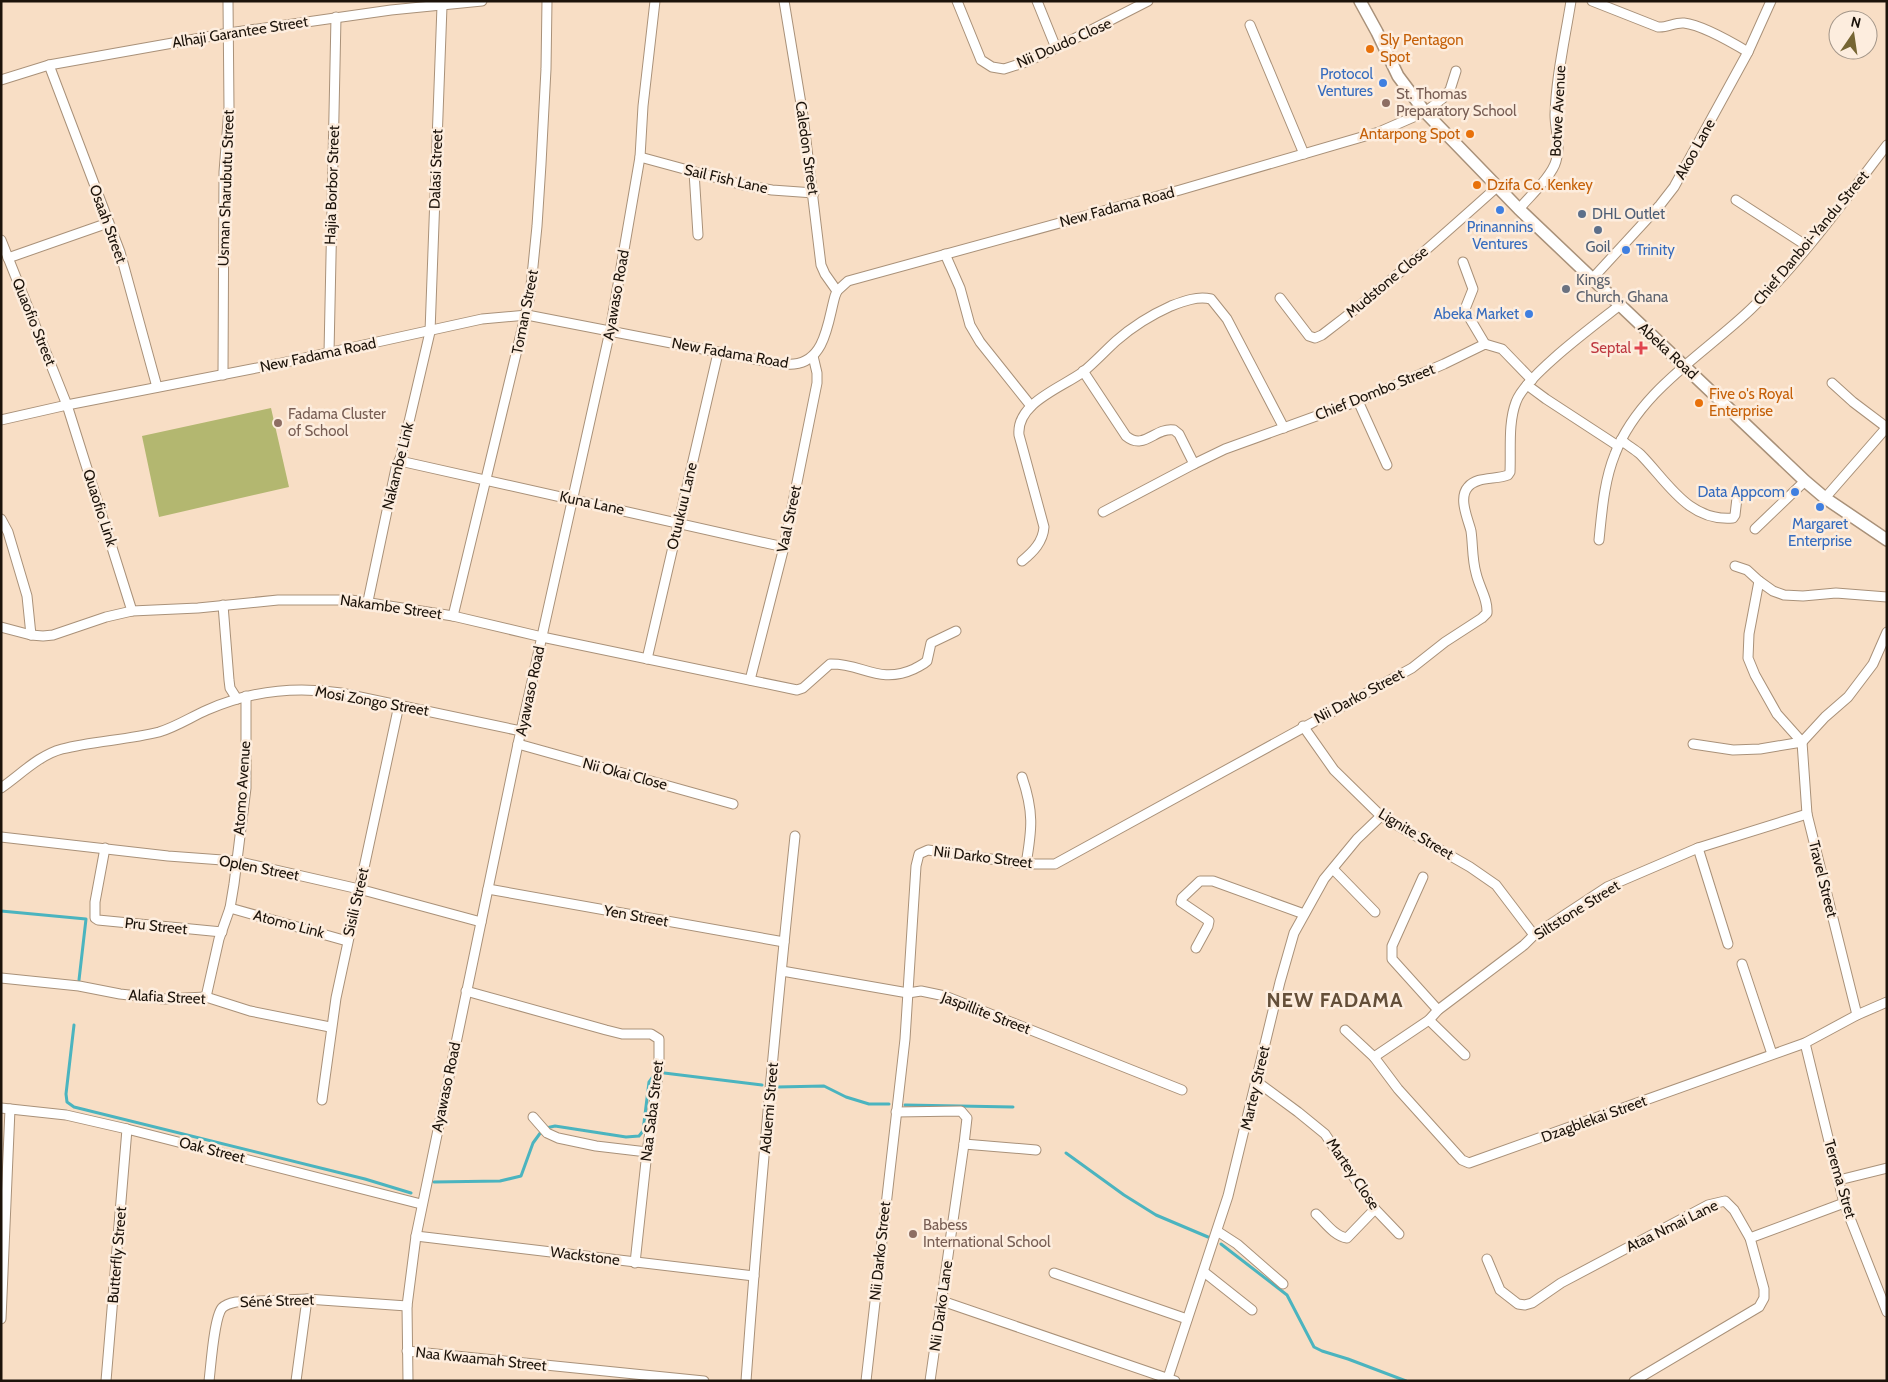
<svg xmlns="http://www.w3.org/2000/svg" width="1888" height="1382" viewBox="0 0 1888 1382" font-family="Cabin,sans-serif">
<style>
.green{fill:#b3b770}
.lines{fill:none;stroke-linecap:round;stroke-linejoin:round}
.stream{stroke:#4bb4bf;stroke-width:3}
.minor-casing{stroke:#a99179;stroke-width:11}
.tertiary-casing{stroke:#a99179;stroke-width:14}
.minor{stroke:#fff;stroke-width:9}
.tertiary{stroke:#fff;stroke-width:11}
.food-dot{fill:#e8710a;stroke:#fdedde;stroke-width:2}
.shop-dot{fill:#3f7fe0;stroke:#fdedde;stroke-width:2}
.education-dot{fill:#8d6e63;stroke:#fdedde;stroke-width:2}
.service-dot{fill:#5c6f8a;stroke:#fdedde;stroke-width:2}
.worship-dot{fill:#6b7280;stroke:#fdedde;stroke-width:2}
.health-dot{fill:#e0444e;stroke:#fdedde;stroke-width:2}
.labels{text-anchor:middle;stroke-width:5;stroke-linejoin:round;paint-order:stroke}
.street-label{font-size:15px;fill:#1c130a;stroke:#fdedde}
.food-label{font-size:15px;fill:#c56008;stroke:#fdedde;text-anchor:start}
.shop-label{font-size:15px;fill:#366cbe;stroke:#fdedde;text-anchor:end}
.education-label{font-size:15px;fill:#785e54;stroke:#fdedde;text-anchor:start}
.service-label{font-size:15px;fill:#4e5e75;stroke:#fdedde;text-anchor:start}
.worship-label{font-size:15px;fill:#5b616d;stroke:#fdedde;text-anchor:start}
.health-label{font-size:15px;fill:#be3a42;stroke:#fdedde;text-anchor:end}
.district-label{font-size:20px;font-weight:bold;letter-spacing:1px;fill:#644f39;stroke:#fdedde}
</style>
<rect width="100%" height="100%" fill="#f8dec5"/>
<path class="green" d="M 271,408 L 289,487 L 159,517 L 142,436 Z"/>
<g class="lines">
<g class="stream">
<path d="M 1,911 L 86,919 L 79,980"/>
<path d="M 74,1025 L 66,1094 L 67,1102 L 74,1107 L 365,1179 L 411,1193"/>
<path d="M 777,1087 L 824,1086 L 846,1097 L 869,1104 L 889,1104"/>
<path d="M 905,1105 L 1013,1107"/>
<path d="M 1066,1153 L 1124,1195 L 1156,1215 L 1208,1237"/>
<path d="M 434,1182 L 500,1181 L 521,1176 L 533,1143 L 541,1132 L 546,1128 L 555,1126 L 626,1137 L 639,1136 L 643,1131 L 649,1082 L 656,1072 L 762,1085"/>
<path d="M 1221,1244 L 1287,1295 L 1314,1347 L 1322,1351 L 1348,1359 L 1406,1381"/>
</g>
<g class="minor-casing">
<g id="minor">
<path d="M 784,1 L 803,116 L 821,265 L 825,274 L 837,291"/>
<path d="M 957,1 L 981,60 L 992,67 L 1004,69 L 1026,62 L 1056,48 L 1148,1"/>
<path d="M 1037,1 L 1056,48"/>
<path d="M 1592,1 L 1658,27 C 1667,28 1675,22 1684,23 C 1701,25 1733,43 1748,52"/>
<path d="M 1250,25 L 1304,154"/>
<path d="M 49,65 L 120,252 L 157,387"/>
<path d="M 1,80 L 49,65 L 229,33 L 391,10 L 482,1"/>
<path d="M 640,157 L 743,185 L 772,190 L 814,193"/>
<path d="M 694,172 L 698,235"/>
<path d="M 1736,200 L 1807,246"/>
<path d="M 1519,209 C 1530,196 1552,176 1556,161 C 1561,146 1555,130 1555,115 C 1556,77 1565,39 1571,1"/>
<path d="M 1,240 L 67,405 L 132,611"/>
<path d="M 945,254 L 960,288 L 970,325 L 980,342 L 1031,406"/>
<path d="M 8,258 L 108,223"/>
<path d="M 1463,262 L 1473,289 L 1465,309 L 1466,312 L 1485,344"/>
<path d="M 1592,279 L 1660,205 L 1674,187 L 1748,52 L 1771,1"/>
<path d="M 1280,298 L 1309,336 L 1315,338 L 1322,335 C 1383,289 1440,238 1497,187"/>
<path d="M 329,353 L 336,17"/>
<path d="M 1083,371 L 1126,436 C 1144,451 1155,427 1174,430 L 1179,434 L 1194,464"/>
<path d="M 223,375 L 224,172 L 229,108 L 228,1"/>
<path d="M 1832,383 L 1853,402 L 1886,427"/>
<path d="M 1527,385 L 1546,399 L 1618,446"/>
<path d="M 1358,401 L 1387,465"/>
<path d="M 1,420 L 67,405 L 277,364 L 482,319 L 527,315 L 759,360 C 771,362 783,365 794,364 C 826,361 828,320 835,296 L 837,291 L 848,281 L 1180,190 L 1379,132 L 1425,112 L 1442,99 L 1450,90 L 1456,71"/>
<path d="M 1621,440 C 1627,445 1634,449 1640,454 C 1667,481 1688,522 1733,518 L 1735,515 L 1737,498"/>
<path d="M 400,461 L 784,547"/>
<path d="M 1825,498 L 1887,427"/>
<path d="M 1103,512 L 1194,464 L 1225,449 L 1358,401 L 1444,364 L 1485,344 L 1502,349 L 1532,380"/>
<path d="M 1,519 L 8,532 L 27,596 L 31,635"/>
<path d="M 1755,529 L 1805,481"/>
<path d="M 1599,540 C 1602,511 1604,481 1615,454 C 1639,391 1704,354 1751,309 C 1802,260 1844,201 1887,145"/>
<path d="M 1022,561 C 1033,552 1043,542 1044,527 L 1019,435 C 1016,403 1061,388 1083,372 C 1095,362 1105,351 1116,341 C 1133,326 1151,315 1171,306 C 1184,301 1197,296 1211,299 L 1227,319 L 1284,428"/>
<path d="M 1735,566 L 1747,570 L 1759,581 L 1773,591 L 1784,595 L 1803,596 L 1836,593 L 1887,597"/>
<path d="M 1759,581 L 1749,634 L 1748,658 L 1755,675 L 1777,714 L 1802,742 L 1807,814 L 1857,1015"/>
<path d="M 368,601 L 396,468 L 401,456 L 430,332 L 442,6"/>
<path d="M 223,605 L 229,680 L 230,688 L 237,699"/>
<path d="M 453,616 L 530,296 L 537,226 L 541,164 L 546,69 L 547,1"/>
<path d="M 1,627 L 31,635 L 43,636 L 53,635 L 106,617 L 132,611 L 198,608 L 278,600 L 351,600 L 453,616 L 542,637 L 797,690 L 803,688 L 830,664 C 862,663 879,685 914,669 C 919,666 923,665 927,661 L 931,643 L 956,631"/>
<path d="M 647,659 L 718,353"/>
<path d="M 750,680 L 784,547 L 817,383 L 817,373 L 813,356"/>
<path d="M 1303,726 L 1334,770 L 1381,816 L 1470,867 L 1496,885 L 1534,935"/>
<path d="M 518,744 L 733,804"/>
<path d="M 1693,744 L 1733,750 L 1760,749 L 1802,742 L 1825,717 L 1848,697 L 1873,664 L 1887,632"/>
<path d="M 1022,777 C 1034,812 1032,829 1026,864"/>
<path d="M 1,788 C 20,775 39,755 62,749 C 93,741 127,740 159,732 C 176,727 191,717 207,710 C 250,691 296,686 341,693 L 521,731"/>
<path d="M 1,837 L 168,856 L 236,861 L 359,889 L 481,922"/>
<path d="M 105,848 L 95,902 L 95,918 L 98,920 L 222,932"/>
<path d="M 1698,848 L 1728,944"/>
<path d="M 1333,869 L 1375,912"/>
<path d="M 1423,877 L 1392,946 L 1392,959 L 1438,1010"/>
<path d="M 488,889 L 784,942"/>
<path d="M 230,908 L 347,941"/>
<path d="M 1196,948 L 1208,926 L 1209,921 L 1181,902 L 1182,898 L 1200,881 L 1213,881 L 1304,914"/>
<path d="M 1742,964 L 1772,1054"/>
<path d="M 782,971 L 908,993 L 921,991 L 945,996 L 1182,1090"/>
<path d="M 1,978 L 79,986 L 120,994 L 164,999 L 206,997 L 250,1011 L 330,1027"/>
<path d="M 466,991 L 606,1030 L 622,1034 L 651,1034 L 659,1039 L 659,1069 L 647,1152 L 635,1263"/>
<path d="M 206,997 L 219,939 L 230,908 L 234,884 L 246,788 L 246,696"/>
<path d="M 1429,1020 L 1465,1055"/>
<path d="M 1345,1030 L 1374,1057 L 1398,1089 L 1462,1160 L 1469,1163 L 1805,1043 L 1857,1015 L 1887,1002"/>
<path d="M 1805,1043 L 1844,1203 L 1887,1312"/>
<path d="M 1374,1057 L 1429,1020 L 1438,1010 L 1524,945 L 1534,935 L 1607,887 L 1698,848 L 1807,814"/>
<path d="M 1256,1081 L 1298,1112 L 1325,1134 L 1375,1209 L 1399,1234"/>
<path d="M 322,1100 L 336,998 L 399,705"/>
<path d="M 1,1108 L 66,1115 L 127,1129 L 421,1204"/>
<path d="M 896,1112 L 961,1111 L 967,1118 L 964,1144 L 930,1381"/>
<path d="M 533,1117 L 547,1133 L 558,1138 L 596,1146 L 647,1152"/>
<path d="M 964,1144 L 1036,1150"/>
<path d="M 1839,1180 L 1887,1168"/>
<path d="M 1316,1214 C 1325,1222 1334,1236 1347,1238 L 1375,1209"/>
<path d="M 1217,1231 L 1237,1244 L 1283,1284"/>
<path d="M 416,1236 L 754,1276"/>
<path d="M 1750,1238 L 1844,1203"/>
<path d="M 1487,1259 L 1500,1290 L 1518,1304 L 1525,1305 L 1532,1303 L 1561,1283 L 1708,1205 L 1725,1201 L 1734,1210 L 1750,1238 L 1764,1289 L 1764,1298 L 1759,1307 L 1634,1381"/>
<path d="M 1204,1272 L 1252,1310"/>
<path d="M 1054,1273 L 1187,1319"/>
<path d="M 942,1301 L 1175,1381"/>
<path d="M 1,1319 L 10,1109"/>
<path d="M 407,1351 L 704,1381"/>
<path d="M 106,1381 L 127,1129"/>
<path d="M 209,1381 C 211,1365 214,1318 222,1308 C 226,1304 231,1303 236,1302 L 307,1299 L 407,1306"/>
<path d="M 296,1381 L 307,1299"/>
<path d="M 408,1381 L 407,1306 L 416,1236 L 518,744 L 610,331 L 640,157 L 643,106 L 655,1"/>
<path d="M 746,1381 C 759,1199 776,1017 795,836"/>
<path d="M 866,1381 L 905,1039 L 916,866 L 919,854 L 928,850 L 1026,864 L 1055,864 L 1412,668 L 1445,642 L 1482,618 L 1487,613 C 1488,599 1479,587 1476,573 C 1472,559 1473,545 1471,531 C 1468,519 1458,498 1468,487 C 1477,476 1496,480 1508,475 L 1510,472 C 1511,449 1508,423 1516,402 C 1525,376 1596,324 1620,305"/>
<path d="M 1167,1381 L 1228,1196 L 1280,982 L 1294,933 L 1324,879 L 1357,839 L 1381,816"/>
</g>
</g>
<g class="tertiary-casing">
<path id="tertiary" d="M 1360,1 L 1377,32 L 1398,76 L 1425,112 L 1519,209 L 1805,481 L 1825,498 L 1887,540"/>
</g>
<use href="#minor" class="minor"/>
<use href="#tertiary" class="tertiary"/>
</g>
<g class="food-dot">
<circle cx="1370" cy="49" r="5"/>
<circle cx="1470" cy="134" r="5"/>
<circle cx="1477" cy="185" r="5"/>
<circle cx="1699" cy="403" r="5"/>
</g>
<g class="shop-dot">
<circle cx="1383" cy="83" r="5"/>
<circle cx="1500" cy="210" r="5"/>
<circle cx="1626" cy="250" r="5"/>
<circle cx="1529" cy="314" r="5"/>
<circle cx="1795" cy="492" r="5"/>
<circle cx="1820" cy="507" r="5"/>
</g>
<g class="education-dot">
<circle cx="1386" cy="103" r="5"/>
<circle cx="278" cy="423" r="5"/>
<circle cx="913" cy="1234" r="5"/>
</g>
<g class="service-dot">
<circle cx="1582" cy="214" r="5"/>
<circle cx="1598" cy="230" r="5"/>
</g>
<circle class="worship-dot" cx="1566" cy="289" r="5"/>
<path class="health-dot" d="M1638.5 340.5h5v5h5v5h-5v5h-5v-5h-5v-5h5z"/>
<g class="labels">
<g class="street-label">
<text transform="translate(240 32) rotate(-9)" y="5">Alhaji Garantee Street</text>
<text transform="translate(1064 43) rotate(-24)" y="5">Nii Doudo Close</text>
<text transform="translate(1558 111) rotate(-87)" y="5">Botwe Avenue</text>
<text transform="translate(807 148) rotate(82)" y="5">Caledon Street</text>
<text transform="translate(1695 149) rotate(-61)" y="5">Akoo Lane</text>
<text transform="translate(436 169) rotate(-88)" y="5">Dalasi Street</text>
<text transform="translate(726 179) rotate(13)" y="5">Sail Fish Lane</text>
<text transform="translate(332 185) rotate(-88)" y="5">Hajia Borbor Street</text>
<text transform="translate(226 188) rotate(-88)" y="5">Usman Sharubutu Street</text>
<text transform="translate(1117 207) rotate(-15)" y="5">New Fadama Road</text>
<text transform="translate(108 224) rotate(70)" y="5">Osaah Street</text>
<text transform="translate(1811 238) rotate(-50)" y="5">Chief Danboi-Yandu Street</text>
<text transform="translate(1387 282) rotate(-40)" y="5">Mudstone Close</text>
<text transform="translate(616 295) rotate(-80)" y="5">Ayawaso Road</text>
<text transform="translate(525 312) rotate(-79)" y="5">Toman Street</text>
<text transform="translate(34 322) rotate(68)" y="5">Quaofio Street</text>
<text transform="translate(1668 351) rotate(43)" y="5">Abeka Road</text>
<text transform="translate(730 353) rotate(10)" y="5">New Fadama Road</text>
<text transform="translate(318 355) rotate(-12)" y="5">New Fadama Road</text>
<text transform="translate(1375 392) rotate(-22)" y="5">Chief Dombo Street</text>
<text transform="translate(398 466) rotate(-76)" y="5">Nakambe Link</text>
<text transform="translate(592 503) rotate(12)" y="5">Kuna Lane</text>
<text transform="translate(682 506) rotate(-77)" y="5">Otuukuu Lane</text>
<text transform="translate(100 508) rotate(72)" y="5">Quaofio Link</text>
<text transform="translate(789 519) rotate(-78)" y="5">Vaal Street</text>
<text transform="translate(391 607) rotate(8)" y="5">Nakambe Street</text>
<text transform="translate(530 691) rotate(-78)" y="5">Ayawaso Road</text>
<text transform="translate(1359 696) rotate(-28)" y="5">Nii Darko Street</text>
<text transform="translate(372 701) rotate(10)" y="5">Mosi Zongo Street</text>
<text transform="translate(625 774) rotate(15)" y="5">Nii Okai Close</text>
<text transform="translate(242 788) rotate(-86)" y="5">Atomo Avenue</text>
<text transform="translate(1416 834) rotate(31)" y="5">Lignite Street</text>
<text transform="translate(983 857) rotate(7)" y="5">Nii Darko Street</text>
<text transform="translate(259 868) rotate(11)" y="5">Oplen Street</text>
<text transform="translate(1823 879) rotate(76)" y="5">Travel Street</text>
<text transform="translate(356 902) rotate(-77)" y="5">Sisili Street</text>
<text transform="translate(1577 910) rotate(-32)" y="5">Siltstone Street</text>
<text transform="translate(636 916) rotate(10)" y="5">Yen Street</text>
<text transform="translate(289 924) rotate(15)" y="5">Atomo Link</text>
<text transform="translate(156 926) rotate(6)" y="5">Pru Street</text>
<text transform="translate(167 997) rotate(3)" y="5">Alafia Street</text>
<text transform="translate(986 1013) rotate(21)" y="5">Jaspillite Street</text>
<text transform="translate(446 1087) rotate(-78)" y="5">Ayawaso Road</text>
<text transform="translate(1255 1088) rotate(-77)" y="5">Martey Street</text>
<text transform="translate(769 1108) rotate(-85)" y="5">Aduemi Street</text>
<text transform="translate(652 1111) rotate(-83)" y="5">Naa Saba Street</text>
<text transform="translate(1594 1119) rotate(-20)" y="5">Dzagblekai Street</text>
<text transform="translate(212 1150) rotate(14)" y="5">Oak Street</text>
<text transform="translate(1353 1174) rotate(56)" y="5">Martey Close</text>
<text transform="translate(1840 1179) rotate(74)" y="5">Terema Stret</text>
<text transform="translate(1672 1226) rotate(-26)" y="5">Ataa Nmai Lane</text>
<text transform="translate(880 1251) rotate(-84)" y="5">Nii Darko Street</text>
<text transform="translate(117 1255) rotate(-85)" y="5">Butterfly Street</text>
<text transform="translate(585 1256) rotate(7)" y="5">Wackstone</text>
<text transform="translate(277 1301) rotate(-2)" y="5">Séné Street</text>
<text transform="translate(941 1306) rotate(-82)" y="5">Nii Darko Lane</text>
<text transform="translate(481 1359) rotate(6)" y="5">Naa Kwaamah Street</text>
</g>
<g class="food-label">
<text x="1380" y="45">Sly Pentagon<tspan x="1380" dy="17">Spot</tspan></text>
<text x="1460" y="139" text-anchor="end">Antarpong Spot</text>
<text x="1487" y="190">Dzifa Co. Kenkey</text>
<text x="1709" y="399">Five o's Royal<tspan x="1709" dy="17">Enterprise</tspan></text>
</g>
<g class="shop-label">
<text x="1373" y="79">Protocol<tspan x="1373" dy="17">Ventures</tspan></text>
<text x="1500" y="232" text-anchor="middle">Prinannins<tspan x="1500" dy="17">Ventures</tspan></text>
<text x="1636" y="255" text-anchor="start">Trinity</text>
<text x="1519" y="319">Abeka Market</text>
<text x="1785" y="497">Data Appcom</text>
<text x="1820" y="529" text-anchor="middle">Margaret<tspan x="1820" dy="17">Enterprise</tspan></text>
</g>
<g class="education-label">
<text x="1396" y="99">St. Thomas<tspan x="1396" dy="17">Preparatory School</tspan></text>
<text x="288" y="419">Fadama Cluster<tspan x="288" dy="17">of School</tspan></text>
<text x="923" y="1230">Babess<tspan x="923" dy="17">International School</tspan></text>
</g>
<g class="service-label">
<text x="1592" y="219">DHL Outlet</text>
<text x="1598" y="252" text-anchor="middle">Goil</text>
</g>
<g class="worship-label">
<text x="1576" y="285">Kings<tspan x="1576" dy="17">Church, Ghana</tspan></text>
</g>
<g class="health-label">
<text x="1631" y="353">Septal</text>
</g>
<g class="district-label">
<text x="1335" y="1007">NEW FADAMA</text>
</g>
</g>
<rect width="1888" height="1382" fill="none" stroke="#1c130a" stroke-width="5"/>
<g transform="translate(1853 35) rotate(13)"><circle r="24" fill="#fdedde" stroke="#a39689"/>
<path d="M0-4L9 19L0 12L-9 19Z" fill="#766533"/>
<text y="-8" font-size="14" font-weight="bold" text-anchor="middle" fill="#1c130a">N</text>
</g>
</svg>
